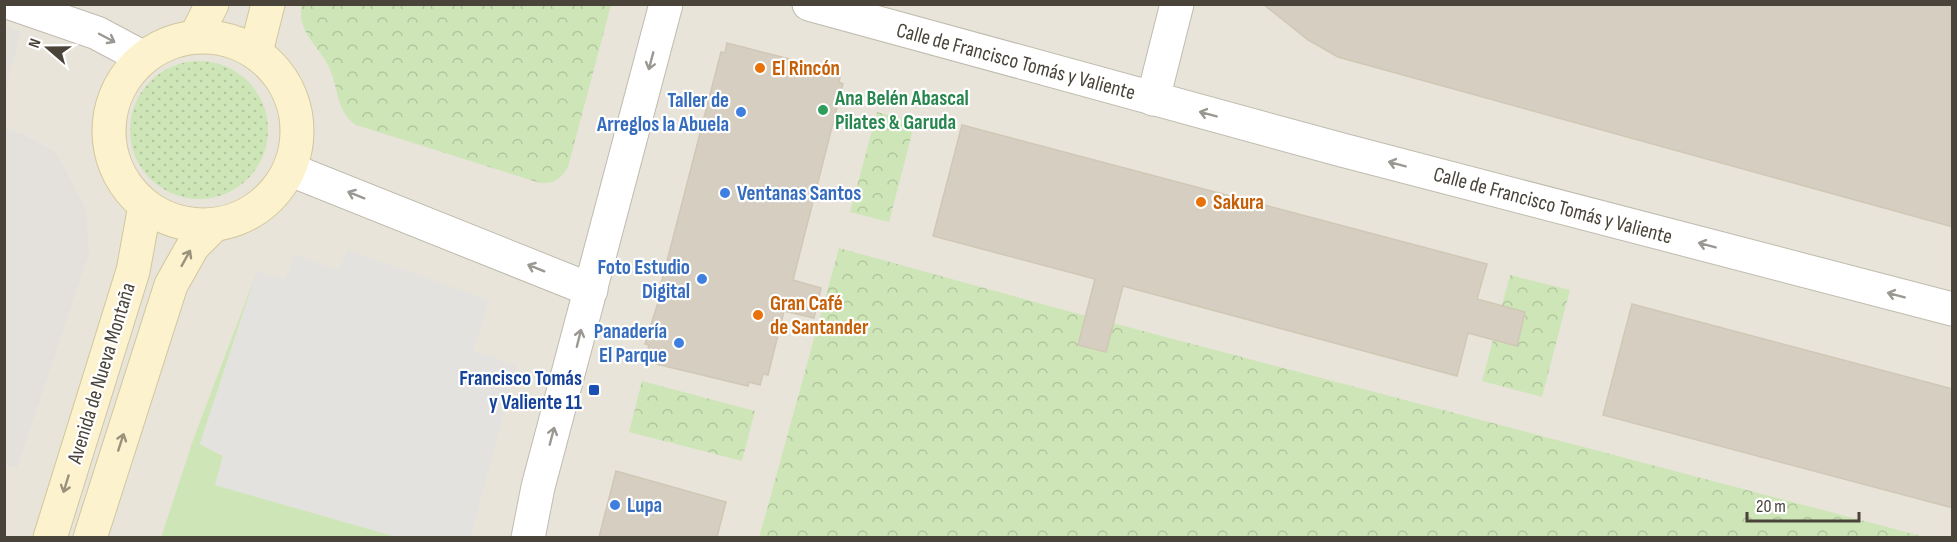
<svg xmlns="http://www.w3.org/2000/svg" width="1957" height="542" viewBox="0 0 1957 542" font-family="'Sofia Sans Condensed',sans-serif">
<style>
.residential{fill:#e8e4da}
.industrial{fill:#e4e1dc}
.grass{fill:#cee6b7}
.forest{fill:url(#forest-crowns)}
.garden{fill:url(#garden-dots)}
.parking{fill:#e4e2df}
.building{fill:#d6cfc1;stroke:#d0c7b5;stroke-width:1.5}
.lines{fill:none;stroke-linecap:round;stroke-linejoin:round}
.minor-casing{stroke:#c0bbae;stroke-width:35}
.secondary-casing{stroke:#d1c79d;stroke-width:35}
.minor{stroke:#fff;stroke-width:33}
.secondary{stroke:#fcf3ce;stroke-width:33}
.oneway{stroke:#9b9892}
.oneway2{stroke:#9a927c}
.food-dot{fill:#e8710a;stroke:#fff;stroke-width:2}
.leisure-dot{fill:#2e9e5b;stroke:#fff;stroke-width:2}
.shop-dot{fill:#3f7fe0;stroke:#fff;stroke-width:2}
.transit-dot{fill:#1a4fb4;stroke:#fff;stroke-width:2}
.labels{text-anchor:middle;stroke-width:4.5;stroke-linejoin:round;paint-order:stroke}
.street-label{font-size:21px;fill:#494339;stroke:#fff}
.food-label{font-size:21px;font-weight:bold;fill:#c56008;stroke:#fff;text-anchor:start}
.leisure-label{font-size:21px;font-weight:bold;fill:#27864d;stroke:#fff;text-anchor:start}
.shop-label{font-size:21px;font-weight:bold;fill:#366cbe;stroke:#fff;text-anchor:end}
.transit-label{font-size:21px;font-weight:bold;fill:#164399;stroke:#fff;text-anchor:end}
</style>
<defs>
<pattern id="forest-crowns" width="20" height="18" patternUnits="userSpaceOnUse" patternTransform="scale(1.5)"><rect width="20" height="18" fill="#cee6b7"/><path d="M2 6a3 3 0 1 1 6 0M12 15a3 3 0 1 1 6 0" fill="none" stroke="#b2c69e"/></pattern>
<pattern id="garden-dots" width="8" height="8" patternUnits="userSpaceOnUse" patternTransform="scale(1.5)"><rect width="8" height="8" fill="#cee6b7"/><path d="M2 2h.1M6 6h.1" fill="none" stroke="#b2c69e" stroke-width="1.8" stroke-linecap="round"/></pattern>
</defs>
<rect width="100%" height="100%" fill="#f5f2eb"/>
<rect class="residential" x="5" y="5" width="1947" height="532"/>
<g class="industrial">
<path d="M 5,26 L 21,32 L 5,92 L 4,26 Z"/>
<path d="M 4,129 L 22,134 L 56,152 L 86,210 L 89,253 L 17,468 L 4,464 Z"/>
</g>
<path class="grass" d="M 257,271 L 200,444 L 223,456 L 216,485 L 397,537 L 161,538 L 193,440 Z"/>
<g class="forest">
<path d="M 301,5 L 611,5 L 568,167 C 561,179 553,184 540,183 L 356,125 C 338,114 338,90 331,72 C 325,55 310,43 304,28 C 300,20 301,13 301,5 Z"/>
<path d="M 877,112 L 915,122 L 889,222 L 850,212 Z"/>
<path d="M 839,248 L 1075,313 L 1925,537 L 759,538 Z"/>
<path d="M 1510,275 L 1570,290 L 1542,397 L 1482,381 Z"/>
<path d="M 642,381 L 755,411 L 742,461 L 629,432 Z"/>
</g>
<circle class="garden" cx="199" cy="130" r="69"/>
<path class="parking" d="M 348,250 L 489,300 L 473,351 L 516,365 L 471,537 L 397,537 L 215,485 L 223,456 L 200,444 L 257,271 L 285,280 L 295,255 L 338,270 Z"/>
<g class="building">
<path d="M 1263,4 L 1953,4 L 1953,227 L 1338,57 L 1308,40 Z"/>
<path d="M 727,43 L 841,72 L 839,82 L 843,84 L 793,280 L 821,288 L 814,318 L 784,311 L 768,375 L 763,374 L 760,385 L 749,382 L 748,386 L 656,364 L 657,359 L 646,356 L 649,345 L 645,344 L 660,296 L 658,296 L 721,52 L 725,53 Z"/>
<path d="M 962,125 L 1487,264 L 1477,299 L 1525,312 L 1517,346 L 1468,333 L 1457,376 L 1123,286 L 1106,352 L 1078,345 L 1095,279 L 933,236 Z"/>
<path d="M 1632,304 L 1953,389 L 1953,508 L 1603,415 Z"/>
<path d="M 616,471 L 726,502 L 717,537 L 599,537 Z"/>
</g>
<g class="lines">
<g class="minor-casing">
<g id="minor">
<path d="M 13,4 L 97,33 L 142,57"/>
<path d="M 809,4 L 1342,150 L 1952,309"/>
<path d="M 1153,99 L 1177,4"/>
<path d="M 291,170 L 591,290"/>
<path d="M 528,538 L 538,487 L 666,4"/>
</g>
</g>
<g class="secondary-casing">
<g id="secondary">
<path d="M 196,36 L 212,4"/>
<circle cx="203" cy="131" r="94"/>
<path d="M 256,52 L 268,4"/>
<path d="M 50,538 L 133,271 L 145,206"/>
<path d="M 90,538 L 171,285 L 193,246 L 214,225"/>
</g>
</g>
<use href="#minor" class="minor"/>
<use href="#secondary" class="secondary"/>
</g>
<defs><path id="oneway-shaft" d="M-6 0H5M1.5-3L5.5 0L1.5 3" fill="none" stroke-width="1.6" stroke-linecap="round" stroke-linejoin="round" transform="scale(1.5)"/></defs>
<g class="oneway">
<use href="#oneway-shaft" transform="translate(107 38) rotate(28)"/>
<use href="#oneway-shaft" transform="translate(651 61) rotate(105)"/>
<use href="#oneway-shaft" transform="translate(1208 114) rotate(-165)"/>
<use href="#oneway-shaft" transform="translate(1397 164) rotate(-165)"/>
<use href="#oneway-shaft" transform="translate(356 195) rotate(-158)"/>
<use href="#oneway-shaft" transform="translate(1707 245) rotate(-165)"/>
<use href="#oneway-shaft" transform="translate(536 268) rotate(-158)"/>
<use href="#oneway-shaft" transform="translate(1896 295) rotate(-165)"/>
<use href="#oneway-shaft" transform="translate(579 338) rotate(-76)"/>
<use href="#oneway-shaft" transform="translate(552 436) rotate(-75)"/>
</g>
<g class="oneway2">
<use href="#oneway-shaft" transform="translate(186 258) rotate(-61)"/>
<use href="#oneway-shaft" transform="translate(121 442) rotate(-72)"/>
<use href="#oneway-shaft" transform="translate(66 484) rotate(107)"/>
</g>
<g class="food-dot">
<circle cx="760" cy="68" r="6"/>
<circle cx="1201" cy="202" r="6"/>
<circle cx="758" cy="315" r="6"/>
</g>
<circle class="leisure-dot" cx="823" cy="110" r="6"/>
<g class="shop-dot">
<circle cx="741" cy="112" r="6"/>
<circle cx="725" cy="193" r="6"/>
<circle cx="702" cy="279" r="6"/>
<circle cx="679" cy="343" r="6"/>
<circle cx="615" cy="505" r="6"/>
</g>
<rect class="transit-dot" x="588" y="384" width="12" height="12" rx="3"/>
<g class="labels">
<g class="street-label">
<text transform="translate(1016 61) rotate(15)" y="7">Calle de Francisco Tomás y Valiente</text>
<text transform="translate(1553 205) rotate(15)" y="7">Calle de Francisco Tomás y Valiente</text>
<text transform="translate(101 373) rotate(-73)" y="7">Avenida de Nueva Montaña</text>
</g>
<g class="food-label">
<text x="772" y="75">El Rincón</text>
<text x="1213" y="209">Sakura</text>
<text x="770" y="310">Gran Café<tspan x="770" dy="24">de Santander</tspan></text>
</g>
<g class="leisure-label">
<text x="835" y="105">Ana Belén Abascal<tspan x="835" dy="24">Pilates &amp; Garuda</tspan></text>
</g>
<g class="shop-label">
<text x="729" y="107">Taller de<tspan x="729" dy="24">Arreglos la Abuela</tspan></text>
<text x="737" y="200" text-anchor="start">Ventanas Santos</text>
<text x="690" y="274">Foto Estudio<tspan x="690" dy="24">Digital</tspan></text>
<text x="667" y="338">Panadería<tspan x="667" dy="24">El Parque</tspan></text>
<text x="627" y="512" text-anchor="start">Lupa</text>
</g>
<g class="transit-label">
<text x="582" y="385">Francisco Tomás<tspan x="582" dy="24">y Valiente 11</tspan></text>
</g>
</g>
<rect width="1957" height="542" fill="none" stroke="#494339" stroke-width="12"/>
<g transform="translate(48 48) rotate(290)" stroke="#ffffff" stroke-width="4.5" paint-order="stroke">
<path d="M0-4.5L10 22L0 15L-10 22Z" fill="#494339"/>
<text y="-9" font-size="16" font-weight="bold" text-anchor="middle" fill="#494339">N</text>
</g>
<path d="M1747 512v9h112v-9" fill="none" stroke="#494339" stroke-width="3"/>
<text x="1756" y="512" font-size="18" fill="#494339" stroke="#ffffff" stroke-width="4.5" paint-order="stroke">20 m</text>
</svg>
